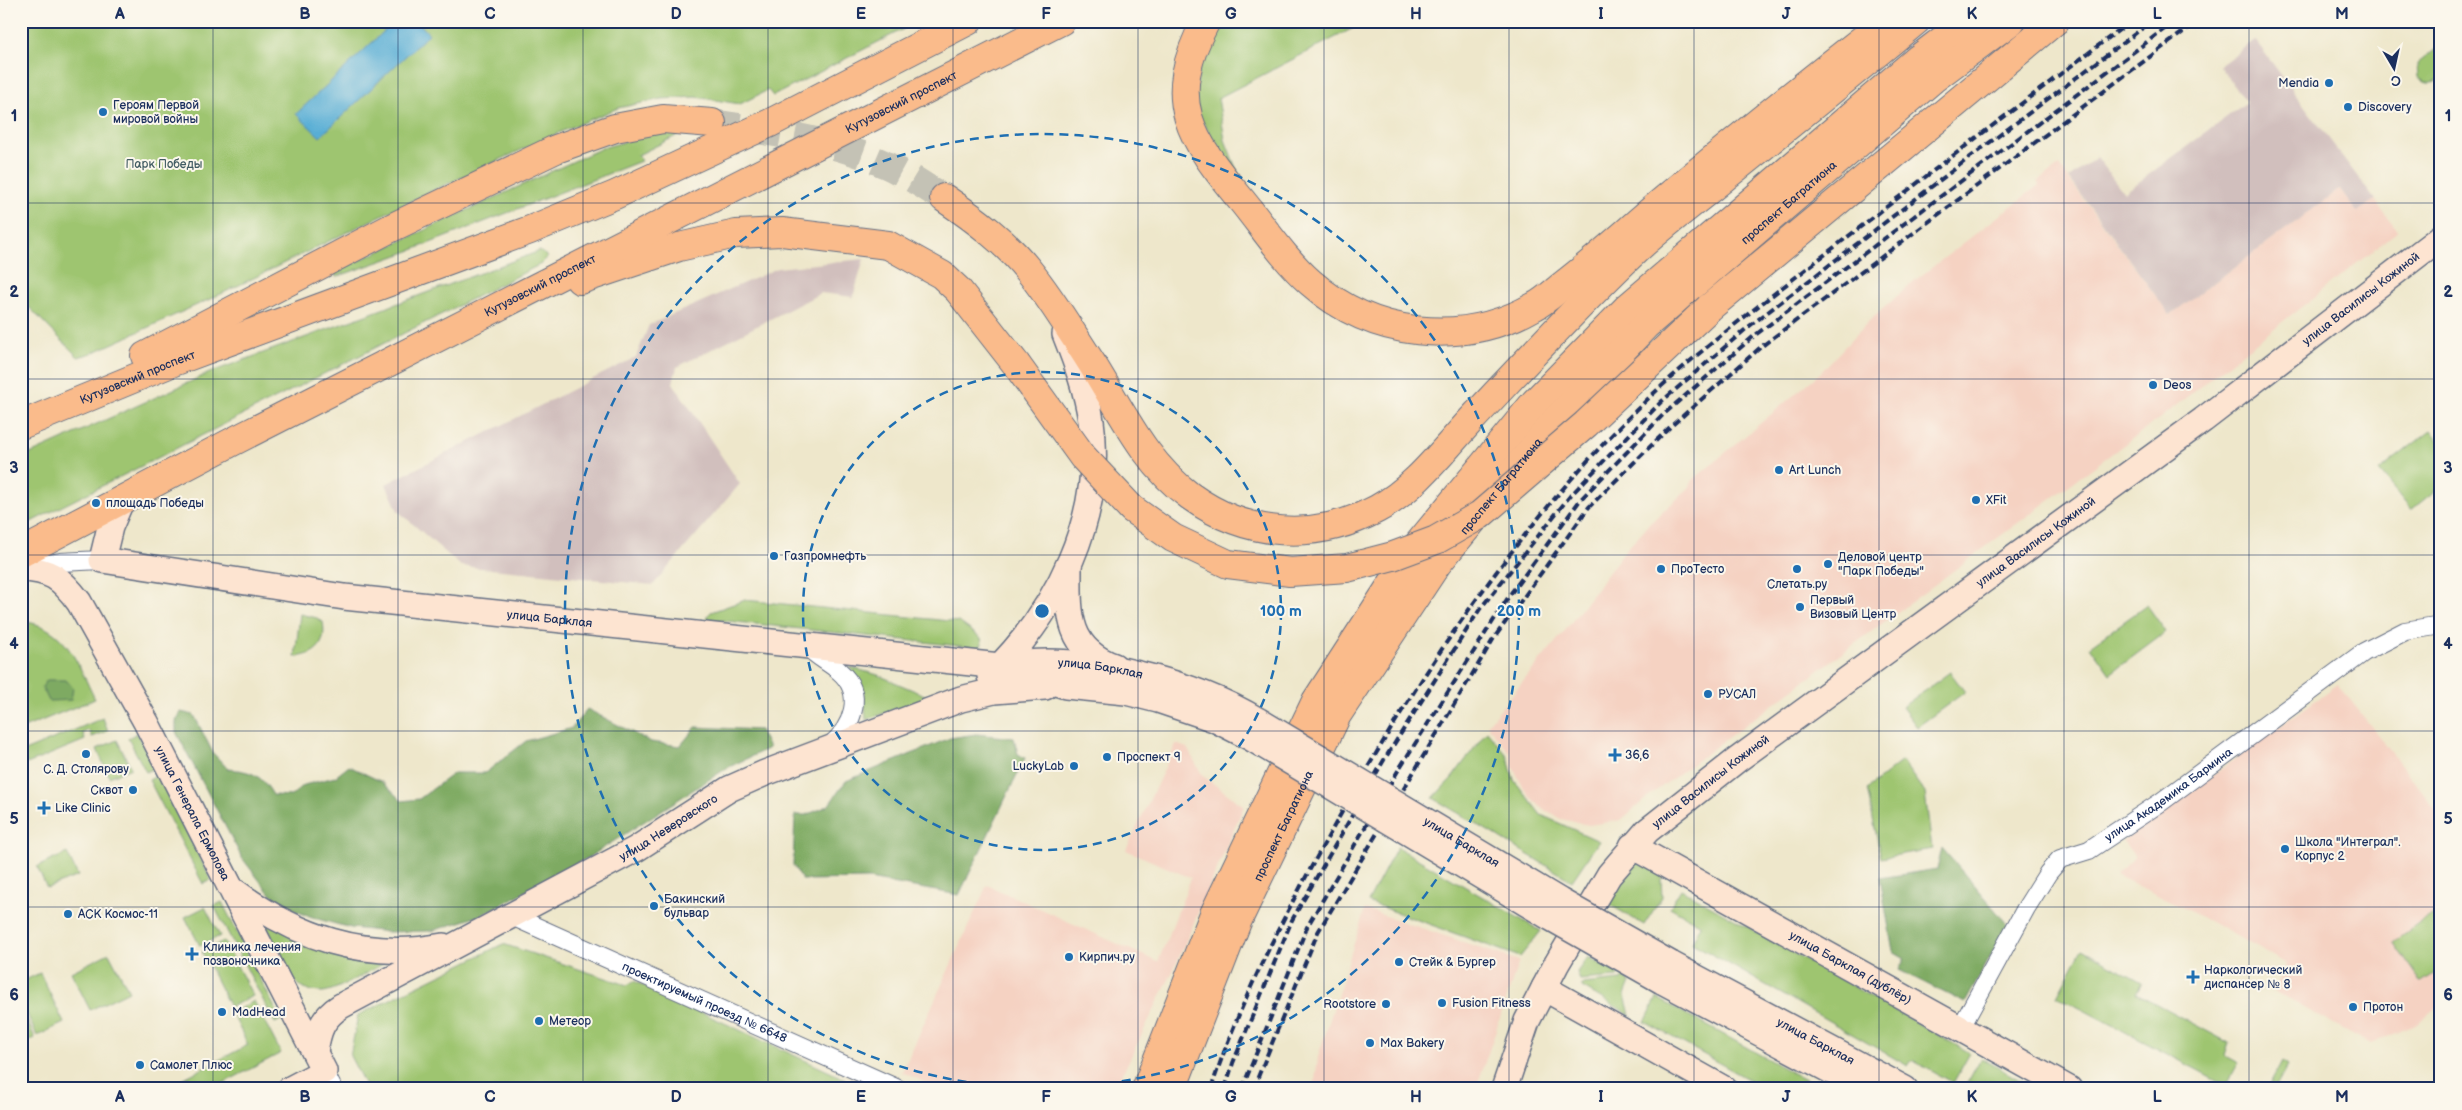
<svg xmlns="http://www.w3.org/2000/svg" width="2462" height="1110" viewBox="0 0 2462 1110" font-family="'Balsamiq Sans',sans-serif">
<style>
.built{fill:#f5d2c2}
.industrial{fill:#d1bfbd}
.green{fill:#9ec570;stroke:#5c7a67}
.forest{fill:#7eaa62;stroke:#4c6c60}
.water{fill:#58aed5;stroke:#3a6e9a}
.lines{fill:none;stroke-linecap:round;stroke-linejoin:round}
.primary-tunnel{stroke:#c4c2b5;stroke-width:28;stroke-dasharray:28 14;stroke-linecap:butt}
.street-casing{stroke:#656f84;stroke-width:20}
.secondary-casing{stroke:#656f84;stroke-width:28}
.primary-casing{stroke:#656f84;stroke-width:30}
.street{stroke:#fff;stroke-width:18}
.secondary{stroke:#fde4d1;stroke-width:25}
.primary{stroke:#fabb8b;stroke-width:28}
.rail{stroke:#1b2f5e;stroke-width:4;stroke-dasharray:8 4;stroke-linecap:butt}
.secondary-bridge-casing{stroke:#656f84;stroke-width:28;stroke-linecap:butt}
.primary-bridge-casing{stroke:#656f84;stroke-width:30;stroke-linecap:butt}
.secondary-bridge{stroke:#fde4d1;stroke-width:25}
.primary-bridge{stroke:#fabb8b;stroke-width:28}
.grid{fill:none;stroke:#1b2f5e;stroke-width:1;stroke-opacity:0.55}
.ring{fill:none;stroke:#1f6fb2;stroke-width:2.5;stroke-dasharray:9 6}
.poi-dot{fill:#1f6fb2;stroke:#fbf7ec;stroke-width:2}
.labels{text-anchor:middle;stroke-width:4;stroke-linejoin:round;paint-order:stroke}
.poi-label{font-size:12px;fill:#1b2f5e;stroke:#fbf7ec;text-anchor:start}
.street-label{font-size:12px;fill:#1b2f5e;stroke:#fbf7ec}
.park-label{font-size:12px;fill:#425c63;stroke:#fbf7ec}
.centre{fill:#1f6fb2;stroke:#fbf7ec;stroke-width:2.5}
.ring-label{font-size:15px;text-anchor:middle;font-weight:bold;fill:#1f6fb2;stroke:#fbf7ec;stroke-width:4;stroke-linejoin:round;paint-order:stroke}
.neatline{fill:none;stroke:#1b2f5e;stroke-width:2}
.grid-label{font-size:16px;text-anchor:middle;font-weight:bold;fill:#1b2f5e}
</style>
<rect width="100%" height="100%" fill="#fbf7ec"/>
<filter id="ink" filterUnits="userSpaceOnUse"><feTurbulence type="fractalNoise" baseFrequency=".02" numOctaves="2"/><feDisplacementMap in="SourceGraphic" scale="10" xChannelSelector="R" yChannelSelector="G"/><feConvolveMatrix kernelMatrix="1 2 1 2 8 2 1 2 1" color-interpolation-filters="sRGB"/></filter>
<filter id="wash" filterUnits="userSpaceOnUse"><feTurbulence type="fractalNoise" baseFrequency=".0096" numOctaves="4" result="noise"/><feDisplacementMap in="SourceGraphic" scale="20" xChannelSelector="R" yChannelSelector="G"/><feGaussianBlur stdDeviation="1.12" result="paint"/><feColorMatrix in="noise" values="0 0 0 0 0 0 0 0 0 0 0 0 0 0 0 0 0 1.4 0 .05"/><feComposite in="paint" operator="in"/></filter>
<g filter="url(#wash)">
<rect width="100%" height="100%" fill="#eee7cb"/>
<g class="built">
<path d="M 2059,166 L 2170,315 L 2340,189 L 2357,212 L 2375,200 L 2398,231 L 2160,418 L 1649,796 L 1621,820 L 1589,825 L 1561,819 L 1546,811 L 1531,798 L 1522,785 L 1513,767 L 1510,753 L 1487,725 L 1564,632 L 1623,553 L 1648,525 L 1689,488 L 1693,480 L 1819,374 L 1868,322 L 1913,282 L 2039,185 L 2037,182 Z"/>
<path d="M 2338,684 L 2441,816 L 2441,1003 L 2417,1024 L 2371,1044 L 2273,991 L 2287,964 L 2194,913 L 2116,875 L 2135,857 L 2123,841 Z"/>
<path d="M 1176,744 L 1187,748 L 1203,776 L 1244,806 L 1174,969 L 1115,1089 L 940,1089 L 902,1072 L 987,885 L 1158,962 L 1191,878 L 1126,850 Z"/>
<path d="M 1365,909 L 1519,961 L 1476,1089 L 1314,1089 L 1318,1057 Z"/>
</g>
<g class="industrial">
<path d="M 2255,40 L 2375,200 L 2357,212 L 2340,189 L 2170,315 L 2069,178 L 2097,157 L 2124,193 L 2247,102 L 2219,66 Z"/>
<path d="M 864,259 L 853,297 L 821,293 L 677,367 L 673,383 L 740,484 L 653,585 L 461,566 L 398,511 L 386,484 L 636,357 L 649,325 L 778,268 Z"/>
</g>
<g class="green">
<path d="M 21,21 L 919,21 L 773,96 L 768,90 L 740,104 L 696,97 L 661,99 L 618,108 L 567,129 L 421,196 L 221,294 L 92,353 L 78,357 L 21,299 Z"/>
<path d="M 1215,21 L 1367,21 L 1218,98 L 1225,140 L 1244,189 L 1194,108 L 1203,37 Z"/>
<path d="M 2441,45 L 2441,79 C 2432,85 2425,85 2418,76 L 2417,64 Z"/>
<path d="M 663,131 L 684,132 L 638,155 L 641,161 L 412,250 L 336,277 L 334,272 L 602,148 Z"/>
<path d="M 540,251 L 548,257 L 541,264 L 21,527 L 21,458 L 214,371 Z"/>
<path d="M 2431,430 L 2441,443 L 2441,486 L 2411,510 L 2379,471 Z"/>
<path d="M 745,600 L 959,622 L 981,638 L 982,644 L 979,648 L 708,619 L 707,616 L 711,612 Z"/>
<path d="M 2147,605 L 2166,632 L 2110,674 L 2090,646 Z"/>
<path d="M 300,614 L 317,618 L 323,622 C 327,643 317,655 295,657 Z"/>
<path d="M 21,621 C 67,626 77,663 95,699 L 21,729 Z"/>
<path d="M 849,667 L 878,675 L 929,697 L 866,720 L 864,693 L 859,680 Z"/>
<path d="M 1950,672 L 1965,692 L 1917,727 L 1902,707 Z"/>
<path d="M 103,718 L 108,731 L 92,737 L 89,730 L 83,733 L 85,740 L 27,764 L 22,752 Z"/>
<path d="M 1487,731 L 1507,755 L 1514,780 L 1541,815 L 1599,841 L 1572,881 L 1433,798 L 1452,778 Z"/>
<path d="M 137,733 L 154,768 L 146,772 L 128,738 Z"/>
<path d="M 117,740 L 131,768 L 109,777 L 97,749 Z"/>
<path d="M 1902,761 L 1925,793 L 1932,849 L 1881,858 L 1867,789 Z"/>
<path d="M 158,775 L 211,880 L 203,884 L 149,780 Z"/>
<path d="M 1397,847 L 1541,931 L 1520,957 L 1368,902 Z"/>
<path d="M 67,853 L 78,876 L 47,888 L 37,867 Z"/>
<path d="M 1637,863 L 1653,863 L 1668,870 L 1661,879 L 1662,897 L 1644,925 L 1602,900 L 1622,867 Z"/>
<path d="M 1681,889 L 1970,1053 L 1953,1083 L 1912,1060 L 1908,1066 L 1692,943 L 1701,925 L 1670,907 Z"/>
<path d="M 222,902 L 281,1020 L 275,1023 L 214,906 Z"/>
<path d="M 205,907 L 220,936 L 200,946 L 185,917 Z"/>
<path d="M 2441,908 L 2441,969 L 2421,982 L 2393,942 Z"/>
<path d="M 265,923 L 392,959 C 378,966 335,993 321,992 C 310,992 299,987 293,979 Z"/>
<path d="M 224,941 L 253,996 L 230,1007 L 202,952 Z"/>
<path d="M 503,944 L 627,985 L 634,981 L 845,1079 L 840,1089 L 367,1089 L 350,1056 L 358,1015 Z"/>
<path d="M 2082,949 L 2142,982 L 2136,993 L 2229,1043 L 2225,1056 L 2238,1063 L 2226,1085 L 2057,996 Z"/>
<path d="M 109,953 L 129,991 L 90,1010 L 71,972 Z"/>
<path d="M 1588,957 L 1619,974 L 1617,977 L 1580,980 L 1577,972 Z"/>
<path d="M 40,973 L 64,1023 L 37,1036 L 21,1001 L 21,982 Z"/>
<path d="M 1623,977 L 1630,982 L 1625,995 L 1630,1015 L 1582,987 L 1582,984 L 1621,980 Z"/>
<path d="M 1657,998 L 1822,1089 L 1766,1089 L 1645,1022 Z"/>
<path d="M 254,1001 L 281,1053 L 212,1089 L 163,1089 L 248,1045 L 232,1013 Z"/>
<path d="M 25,1016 L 35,1038 L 21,1044 L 21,1017 Z"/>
<path d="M 1981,1058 L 2036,1089 L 1964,1089 Z"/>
<path d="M 2282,1061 L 2288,1065 L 2275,1089 L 2267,1089 Z"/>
</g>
<g class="forest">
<path d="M 47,680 L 66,680 L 73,688 L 71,700 L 49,701 L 42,687 Z"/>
<path d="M 587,709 L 651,742 L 680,746 L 696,727 L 760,730 L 769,748 L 727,768 L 591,856 L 482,915 L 432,931 L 389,932 L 351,928 L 321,920 L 295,911 L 270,894 L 242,858 L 176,732 L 176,721 L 181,712 L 194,715 L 213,753 L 228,769 C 251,771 261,774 273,795 L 291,796 L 304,785 L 335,777 L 349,766 L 382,782 L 402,801 L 419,799 L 454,773 L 485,773 L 526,741 L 572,728 Z"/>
<path d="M 976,734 L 1014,738 L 1018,754 L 1025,758 L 959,895 L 869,879 L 802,880 L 793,865 L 795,815 L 806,815 L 828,806 L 846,781 L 950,738 Z"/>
<path d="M 1942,848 L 2008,925 L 1965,1003 L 1899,970 L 1905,958 L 1893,951 L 1880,878 L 1937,869 Z"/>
</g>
<path class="water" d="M 395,21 L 417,21 L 429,34 L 320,137 L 296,114 Z"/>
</g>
<g filter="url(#ink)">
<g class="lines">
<path class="primary-tunnel" d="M 712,123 C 770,132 831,139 884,164 C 905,173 925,187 944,198"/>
<g class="street-casing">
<g id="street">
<path d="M 32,567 L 60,562 L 102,560"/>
<path d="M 808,647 C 817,657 829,662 839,671 C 866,694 852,727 830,746"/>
<path id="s1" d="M 512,916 L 898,1089"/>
<path id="s2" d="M 1960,1029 L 2026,908 L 2048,873 L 2060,859 L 2089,850 L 2161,802 L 2364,652 L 2405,631 L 2441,625"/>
<path d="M 324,1071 L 333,1089"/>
</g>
</g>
<g class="secondary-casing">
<g id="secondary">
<path id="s3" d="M 122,499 L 110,527 L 102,560 L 344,597 L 1000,666 L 1066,686 L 1126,692 L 1158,700 L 1214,719 L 1251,738"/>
<path d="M 1069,566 C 1069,610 1065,648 1114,666"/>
<path id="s4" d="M 21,569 C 51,570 61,578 79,602 L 146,722 L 324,1071 L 290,1089"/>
<path id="s5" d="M 1010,665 C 1084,653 1195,682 1259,721"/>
<path d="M 990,676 C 1057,611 1105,516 1091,421 C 1087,391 1076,362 1065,334"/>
<path id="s6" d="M 1632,846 L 2069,1089"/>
<path d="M 233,890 C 297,937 363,961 443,946"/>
<path id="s7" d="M 1671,964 L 1905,1089"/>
<path d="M 1662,981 L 1865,1089"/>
<path d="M 1544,988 L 1724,1089"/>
<path id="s8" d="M 315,1052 C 318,1031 322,1018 341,1006 L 636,849 L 729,789 L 765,773 L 961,699 L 994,691 L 1045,687"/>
<path id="s9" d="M 1504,1089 L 1527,1021 L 1556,965 L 1609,875 L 1647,831 L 1737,760 L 2203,420 L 2441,237"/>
</g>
</g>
<g class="primary-casing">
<g id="primary">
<path d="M 1206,21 C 1163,101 1190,138 1242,201 C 1264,228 1284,259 1310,282 C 1372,337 1462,348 1535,306 C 1545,301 1554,292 1563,285 C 1596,260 1627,231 1659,204 C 1733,142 1809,81 1886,21"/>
<path d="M 944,198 C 975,219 1006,242 1029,271 C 1051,298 1070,330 1089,359 C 1120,407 1143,462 1190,496 C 1247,537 1315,542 1377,509 C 1415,489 1444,449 1473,418 C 1526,362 1578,305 1634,252 C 1663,225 1696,201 1726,176 C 1790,125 1853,73 1916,21"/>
<path d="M 580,280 L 679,247 L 736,234 L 782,232 L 888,245 L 942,275 L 958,290 L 1016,364"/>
<path d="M 1709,308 L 2055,21"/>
<path d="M 145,356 L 391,228 L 556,149 L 615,128 L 663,119 L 712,123"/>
<path id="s10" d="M 21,425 L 176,361 L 530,230 L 615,195 L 770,123 L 968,21"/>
<path id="s11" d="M 21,553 L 232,442 L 1061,21"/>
<path d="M 1146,1089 L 1214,914 L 1316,701 L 1416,547 L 1535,402 L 1627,308 L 1919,58 L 1967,21"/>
<path id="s12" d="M 1172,1089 L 1237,922 L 1337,715 L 1437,564 L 1555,421 L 1646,325 L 1933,79 L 2011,21"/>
</g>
</g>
<use href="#street" class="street"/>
<use href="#secondary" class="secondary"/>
<use href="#primary" class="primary"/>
<g class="rail">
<path d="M 1211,1089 C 1241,998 1286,911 1333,828 C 1421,671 1522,518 1653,394 C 1709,342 1772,296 1832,249 C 1931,172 2031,96 2131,21"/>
<path d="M 1225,1089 L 1233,1063 L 1292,920 L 1384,760 L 1480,609 L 1570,496 L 1661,402 L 1747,328 L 1969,158 L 2152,21"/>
<path d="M 1242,1089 L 1307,927 L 1399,769 L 1511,593 L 1581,499 L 1664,414 L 1754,336 L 2175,21"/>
<path d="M 1253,1089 L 1318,932 L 1494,638 L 1589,507 L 1669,428 L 1762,346 L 2198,21"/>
</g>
<g class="secondary-bridge-casing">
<g id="secondary-bridge">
<path id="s13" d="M 1259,721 L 1560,901 L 1671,964"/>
<path d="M 1251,738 L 1551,918 L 1662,981"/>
</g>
</g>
<g class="primary-bridge-casing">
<path id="primary-bridge" d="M 1016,364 L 1083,457 L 1132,509 L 1173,538 L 1228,564 L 1290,572 L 1347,568 L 1393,556 L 1436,540 L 1480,515 L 1586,424 L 1709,308"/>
</g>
<use href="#secondary-bridge" class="secondary-bridge"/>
<use href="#primary-bridge" class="primary-bridge"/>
</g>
</g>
<path class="grid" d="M 213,21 L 213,1089M 398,21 L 398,1089M 583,21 L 583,1089M 768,21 L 768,1089M 953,21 L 953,1089M 1138,21 L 1138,1089M 1324,21 L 1324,1089M 1509,21 L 1509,1089M 1694,21 L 1694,1089M 1879,21 L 1879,1089M 2064,21 L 2064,1089M 2249,21 L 2249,1089M 21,203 L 2441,203M 21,379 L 2441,379M 21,555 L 2441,555M 21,731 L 2441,731M 21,907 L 2441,907"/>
<g class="ring">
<circle cx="1042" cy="611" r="239"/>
<circle cx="1042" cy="611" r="477"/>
</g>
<g class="poi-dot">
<circle cx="2329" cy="83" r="5"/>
<circle cx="2348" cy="107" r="5"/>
<circle cx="103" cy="112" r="5"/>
<circle cx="2153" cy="385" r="5"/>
<circle cx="1779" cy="470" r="5"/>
<circle cx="1976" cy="500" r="5"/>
<circle cx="96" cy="503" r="5"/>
<circle cx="774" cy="556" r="5"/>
<circle cx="1828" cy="564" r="5"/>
<circle cx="1661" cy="569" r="5"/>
<circle cx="1797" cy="569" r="5"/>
<circle cx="1800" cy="607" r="5"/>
<circle cx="1708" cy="694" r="5"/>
<circle cx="86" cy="754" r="5"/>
<path d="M1612.5 747.5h5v5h5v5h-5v5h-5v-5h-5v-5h5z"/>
<circle cx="1107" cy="757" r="5"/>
<circle cx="1074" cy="766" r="5"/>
<circle cx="133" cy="790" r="5"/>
<path d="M41.5 800.5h5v5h5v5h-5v5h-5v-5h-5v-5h5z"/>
<circle cx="2285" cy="849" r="5"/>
<circle cx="654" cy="906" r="5"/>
<circle cx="68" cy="914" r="5"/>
<path d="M189.5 946.5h5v5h5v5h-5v5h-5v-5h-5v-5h5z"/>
<circle cx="1069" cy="957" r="5"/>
<circle cx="1399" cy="962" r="5"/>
<path d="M2190.5 969.5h5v5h5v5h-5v5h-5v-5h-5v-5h5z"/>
<circle cx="1442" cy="1003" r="5"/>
<circle cx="1386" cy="1004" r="5"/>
<circle cx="2353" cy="1007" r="5"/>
<circle cx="222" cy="1012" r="5"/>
<circle cx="539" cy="1021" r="5"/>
<circle cx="1370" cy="1043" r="5"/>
<circle cx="140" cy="1065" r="5"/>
</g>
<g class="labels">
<g class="poi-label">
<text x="2319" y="87" text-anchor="end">Mendia</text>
<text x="113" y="109">Героям Первой<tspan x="113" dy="14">мировой войны</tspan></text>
<text x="2358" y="111">Discovery</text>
<text x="2163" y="389">Deos</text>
<text x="1789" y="474">Art Lunch</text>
<text x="1986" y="504">XFit</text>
<text x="106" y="507">площадь Победы</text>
<text x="784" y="560">Газпромнефть</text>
<text x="1838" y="561">Деловой центр<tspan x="1838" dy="14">"Парк Победы"</tspan></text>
<text x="1671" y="573">ПроТесто</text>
<text x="1797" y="588" text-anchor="middle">Слетать.ру</text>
<text x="1810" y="604">Первый<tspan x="1810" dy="14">Визовый Центр</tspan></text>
<text x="1718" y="698">РУСАЛ</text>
<text x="1625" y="759">36,6</text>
<text x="1117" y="761">Проспект 9</text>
<text x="1064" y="770" text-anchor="end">LuckyLab</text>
<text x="86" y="773" text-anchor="middle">С. Д. Столярову</text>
<text x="123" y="794" text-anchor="end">Сквот</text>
<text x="55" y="812">Like Clinic</text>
<text x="2295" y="846">Школа "Интеграл".<tspan x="2295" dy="14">Корпус 2</tspan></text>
<text x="664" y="903">Бакинский<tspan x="664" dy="14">бульвар</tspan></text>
<text x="78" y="918">АСК Космос-11</text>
<text x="203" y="951">Клиника лечения<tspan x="203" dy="14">позвоночника</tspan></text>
<text x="1079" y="961">Кирпич.ру</text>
<text x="1409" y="966">Стейк &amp; Бургер</text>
<text x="2204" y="974">Наркологический<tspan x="2204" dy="14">диспансер № 8</tspan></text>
<text x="1452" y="1007">Fusion Fitness</text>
<text x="1376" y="1008" text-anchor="end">Rootstore</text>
<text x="2363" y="1011">Протон</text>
<text x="232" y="1016">MadHead</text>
<text x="549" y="1025">Метеор</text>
<text x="1380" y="1047">Max Bakery</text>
<text x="150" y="1069">Самолет Плюс</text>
</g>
<g class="street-label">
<text dy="4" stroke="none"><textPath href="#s11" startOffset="989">Кутузовский проспект</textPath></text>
<text dy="4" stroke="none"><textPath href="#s12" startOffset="1096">проспект Багратиона</textPath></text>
<text dy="4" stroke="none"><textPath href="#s11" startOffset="584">Кутузовский проспект</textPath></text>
<text dy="4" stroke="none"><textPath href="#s9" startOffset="1188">улица Василисы Кожиной</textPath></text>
<text dy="4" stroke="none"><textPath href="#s10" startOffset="126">Кутузовский проспект</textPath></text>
<text dy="4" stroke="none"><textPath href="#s12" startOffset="691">проспект Багратиона</textPath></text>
<text dy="4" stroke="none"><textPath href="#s9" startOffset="782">улица Василисы Кожиной</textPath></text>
<text dy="4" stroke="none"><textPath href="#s3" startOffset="516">улица Барклая</textPath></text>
<text dy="4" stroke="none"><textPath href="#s5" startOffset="91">улица Барклая</textPath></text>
<text dy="4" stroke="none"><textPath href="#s9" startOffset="378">улица Василисы Кожиной</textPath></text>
<text dy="4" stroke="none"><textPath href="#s2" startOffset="325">улица Академика Бармина</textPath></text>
<text dy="4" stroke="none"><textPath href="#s4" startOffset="310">улица Генерала Ермолова</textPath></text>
<text dy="4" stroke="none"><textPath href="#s12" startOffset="286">проспект Багратиона</textPath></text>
<text dy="4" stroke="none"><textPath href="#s8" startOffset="428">улица Неверовского</textPath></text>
<text dy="4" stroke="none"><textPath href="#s13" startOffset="236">улица Барклая</textPath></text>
<text dy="4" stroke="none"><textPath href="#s6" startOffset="250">улица Барклая (дублёр)</textPath></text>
<text dy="4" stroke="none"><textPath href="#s1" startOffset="211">проектируемый проезд № 6648</textPath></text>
<text dy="4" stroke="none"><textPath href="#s7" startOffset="164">улица Барклая</textPath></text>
</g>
<g class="park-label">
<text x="164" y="168">Парк Победы</text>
</g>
</g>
<circle cx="1042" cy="611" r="8" class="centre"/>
<g class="ring-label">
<text x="1281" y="616">100 m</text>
<text x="1519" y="616">200 m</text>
</g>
<rect width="2462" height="1110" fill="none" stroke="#fbf7ec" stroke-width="55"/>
<g transform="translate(2394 68) rotate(171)" stroke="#fbf7ec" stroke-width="4" paint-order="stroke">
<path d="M0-4L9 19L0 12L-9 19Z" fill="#1b2f5e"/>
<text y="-8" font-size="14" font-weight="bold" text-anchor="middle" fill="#1b2f5e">С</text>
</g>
<rect x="28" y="28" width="2406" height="1054" class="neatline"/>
<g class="grid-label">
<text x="120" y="19">A</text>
<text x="305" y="19">B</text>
<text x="490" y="19">C</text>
<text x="676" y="19">D</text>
<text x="861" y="19">E</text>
<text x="1046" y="19">F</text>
<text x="1231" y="19">G</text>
<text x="1416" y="19">H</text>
<text x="1601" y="19">I</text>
<text x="1786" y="19">J</text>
<text x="1972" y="19">K</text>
<text x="2157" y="19">L</text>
<text x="2342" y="19">M</text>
<text x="14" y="121">1</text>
<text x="2448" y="121">1</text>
<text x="14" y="297">2</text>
<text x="2448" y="297">2</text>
<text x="14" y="473">3</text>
<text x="2448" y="473">3</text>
<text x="14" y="649">4</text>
<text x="2448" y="649">4</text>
<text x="14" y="824">5</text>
<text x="2448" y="824">5</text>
<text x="14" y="1000">6</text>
<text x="2448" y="1000">6</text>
<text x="120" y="1102">A</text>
<text x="305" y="1102">B</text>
<text x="490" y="1102">C</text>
<text x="676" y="1102">D</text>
<text x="861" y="1102">E</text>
<text x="1046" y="1102">F</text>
<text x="1231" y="1102">G</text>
<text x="1416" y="1102">H</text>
<text x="1601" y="1102">I</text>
<text x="1786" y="1102">J</text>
<text x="1972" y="1102">K</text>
<text x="2157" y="1102">L</text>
<text x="2342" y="1102">M</text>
</g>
</svg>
